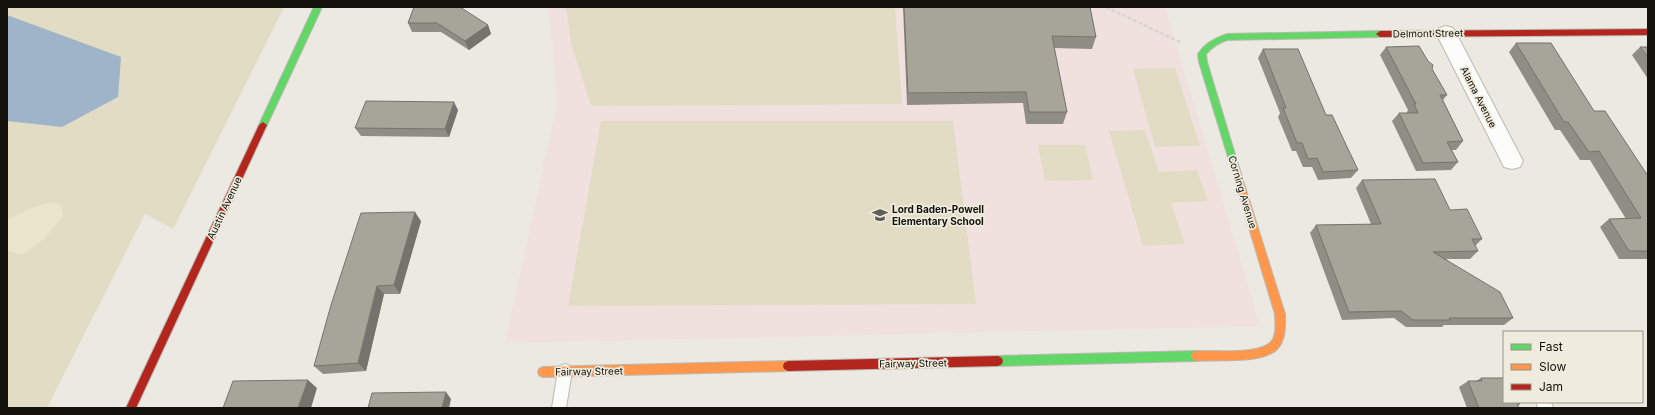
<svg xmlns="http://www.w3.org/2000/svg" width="1655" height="415" viewBox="0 0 1655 415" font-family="Inter,sans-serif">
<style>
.education{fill:#f0e1de}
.green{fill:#e2dcc5}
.sand{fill:#ebe5cd}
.water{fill:#9fb4c9}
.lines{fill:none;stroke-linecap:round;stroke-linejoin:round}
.lane-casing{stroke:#bbbab3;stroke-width:2}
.street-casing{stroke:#bbbab3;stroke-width:2}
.fast-casing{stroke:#bbbab3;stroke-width:2}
.slow-casing{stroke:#bbbab3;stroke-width:2}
.jam-casing{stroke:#bbbab3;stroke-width:2}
.path{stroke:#d7d6d4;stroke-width:2.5;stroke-dasharray:4 2;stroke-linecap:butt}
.lane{fill:#fcfcfa;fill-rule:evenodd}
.street{fill:#fcfcfa;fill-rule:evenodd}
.fast{fill:#63d668;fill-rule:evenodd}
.slow{fill:#ff974d;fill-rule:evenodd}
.jam{fill:#b3261e;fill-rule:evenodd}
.wall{fill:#908d84}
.shaded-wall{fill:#75736b}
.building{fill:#a7a499;stroke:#75736b}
.labels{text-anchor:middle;stroke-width:3.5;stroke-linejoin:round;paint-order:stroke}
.street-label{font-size:10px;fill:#13120d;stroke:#efebdd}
.poi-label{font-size:10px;font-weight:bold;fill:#13120d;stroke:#efebdd;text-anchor:start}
</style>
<rect width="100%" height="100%" fill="#ebe9e1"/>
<path class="education" d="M 547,7 L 1165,7 L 1260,326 L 505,343 L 557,104 L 553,44 Z"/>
<g class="green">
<path d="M 7,7 L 284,7 L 173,229 L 145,214 L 47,408 L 7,408 Z"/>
<path d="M 566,7 L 895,7 L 902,104 L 591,106 L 571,43 Z"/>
<path d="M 1175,68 L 1200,146 L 1155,147 L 1133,69 Z"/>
<path d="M 601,121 L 953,121 L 976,304 L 568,306 Z"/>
<path d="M 1145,130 L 1159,172 L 1197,170 L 1208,201 L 1171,203 L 1185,244 L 1143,246 L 1109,131 Z"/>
<path d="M 1038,145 L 1085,145 L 1093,180 L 1045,181 Z"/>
</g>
<path class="sand" d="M 51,202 L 61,205 L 63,216 L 43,240 L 22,255 L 7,251 L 7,220 L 29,209 Z"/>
<path class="water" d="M 7,15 L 121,57 L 118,97 L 62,127 L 7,121 Z"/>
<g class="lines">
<g class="lane-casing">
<g id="lane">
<path d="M 565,364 L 570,366 L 572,371 L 566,408 L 552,408 L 558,371 L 560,366 Z"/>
<path d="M 1536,402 L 1551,402 L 1553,408 L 1538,408 Z"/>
</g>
</g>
<g class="street-casing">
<path id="street" d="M 1446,26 L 1453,28 L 1456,33 L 1523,161 L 1520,167 L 1512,169 L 1504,167 L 1501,161 L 1436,33 L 1439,28 Z"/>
</g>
<g class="fast-casing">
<g id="fast">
<path d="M 314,7 L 322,7 L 267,125 L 263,128 L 260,127 L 259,125 Z"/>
<path d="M 1380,31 L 1384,34 L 1380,37 L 1227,40 C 1218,43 1212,47 1206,54 L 1207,62 L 1240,171 L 1239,173 L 1233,173 L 1199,62 L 1198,54 C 1205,43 1215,38 1227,34 Z"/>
<path d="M 1196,351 L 1200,353 L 1201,356 L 1200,359 L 1196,361 L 998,366 L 994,364 L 993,361 L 994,358 L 998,356 Z"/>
</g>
</g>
<g class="slow-casing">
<g id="slow">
<path d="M 1236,168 L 1239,169 L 1240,171 L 1285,314 C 1285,325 1286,337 1279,347 C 1266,365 1217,359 1196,361 L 1192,359 L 1191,356 L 1192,353 L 1196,351 C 1214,350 1264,356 1273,339 C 1277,331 1275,322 1275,314 L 1232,171 L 1233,169 Z"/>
<path d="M 788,361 L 792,363 L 793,366 L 792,369 L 788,371 L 543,377 L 539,375 L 538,372 L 539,369 L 543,367 Z"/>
</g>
</g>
<g class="jam-casing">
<g id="jam">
<path d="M 1648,29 L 1648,35 L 1380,37 L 1376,34 L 1380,31 Z"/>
<path d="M 263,122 L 267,125 L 136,408 L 126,408 L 259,125 Z"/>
<path d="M 998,356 L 1002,358 L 1003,361 L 1002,364 L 998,366 L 788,371 L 784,369 L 783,366 L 784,363 L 788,361 Z"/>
</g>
</g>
<path class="path" d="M 1106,7 L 1182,43"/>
<use href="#lane" class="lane"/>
<use href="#street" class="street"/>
<use href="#fast" class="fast"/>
<use href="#slow" class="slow"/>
<use href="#jam" class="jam"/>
</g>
<g class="wall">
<path d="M 414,7 L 488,25 L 491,34 L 469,50 L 441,32 L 412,32 L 408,23 Z"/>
<path d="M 903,7 L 1090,7 L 1096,37 L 1092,49 L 1054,48 L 1067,112 L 1063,124 L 1026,124 L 1023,103 L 907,105 Z"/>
<path d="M 1516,43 L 1594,111 L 1648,176 L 1648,259 L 1619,259 L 1600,227 L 1609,219 L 1626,219 L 1590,160 L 1580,160 L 1560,130 L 1555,130 L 1509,52 Z"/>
<path d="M 1386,47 L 1432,69 L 1447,95 L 1443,100 L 1463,141 L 1456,150 L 1452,150 L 1458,162 L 1451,170 L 1416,171 L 1392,121 L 1399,113 L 1407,113 L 1407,112 L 1408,110 L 1380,55 Z"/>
<path d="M 1640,47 L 1648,47 L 1648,79 L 1632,55 Z"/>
<path d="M 1263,49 L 1326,115 L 1358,170 L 1351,178 L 1318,180 L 1312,167 L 1303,167 L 1296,151 L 1292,151 L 1278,117 L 1280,113 L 1258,58 Z"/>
<path d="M 458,110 L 449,137 L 361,136 L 355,128 Z"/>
<path d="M 1362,180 L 1450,210 L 1482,239 L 1475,246 L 1478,251 L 1470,259 L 1446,259 L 1513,318 L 1504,325 L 1444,325 L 1442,327 L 1406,327 L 1394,318 L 1342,320 L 1310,233 L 1316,225 L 1371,224 L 1356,188 Z"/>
<path d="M 421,221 L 400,294 L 384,294 L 366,371 L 323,374 L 314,366 Z"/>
<path d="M 1481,378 L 1520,404 L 1518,405 L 1519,408 L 1467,408 L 1459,387 L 1468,381 L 1476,381 Z"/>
</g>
<g class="shaded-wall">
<path d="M 488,25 L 491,34 L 469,50 L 465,41 Z"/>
<path d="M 454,102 L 458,110 L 449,137 L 445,129 Z"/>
<path d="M 415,212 L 421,221 L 400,294 L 394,285 Z"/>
<path d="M 377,286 L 384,294 L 366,371 L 358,363 Z"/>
<path d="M 308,380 L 317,388 L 311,408 L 298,408 Z"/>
<path d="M 446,392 L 451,399 L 449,408 L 442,408 Z"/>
</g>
<g class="building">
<path d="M 414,7 L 460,7 L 488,25 L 465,41 L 437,23 L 408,23 Z"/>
<path d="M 904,7 L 1090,7 L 1096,37 L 1052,36 L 1067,112 L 1029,112 L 1026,92 L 908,93 Z"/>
<path d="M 1516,43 L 1551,43 L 1594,111 L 1605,111 L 1648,176 L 1648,251 L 1629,251 L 1609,219 L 1641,218 L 1599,151 L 1589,152 L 1568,122 L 1564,122 Z"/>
<path d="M 1419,46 L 1428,61 L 1433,65 L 1432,69 L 1447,95 L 1440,95 L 1463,141 L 1447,142 L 1458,162 L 1423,163 L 1399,113 L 1418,113 L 1414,104 L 1416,104 L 1386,47 Z"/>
<path d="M 1640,47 L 1648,47 L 1648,57 Z"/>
<path d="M 1263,49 L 1298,49 L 1326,115 L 1332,115 L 1358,170 L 1323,172 L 1317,158 L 1308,159 L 1302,143 L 1297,143 L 1283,108 L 1286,108 Z"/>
<path d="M 366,101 L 454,102 L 445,129 L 355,128 Z"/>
<path d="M 1435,179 L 1450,210 L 1467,209 L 1482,239 L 1472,239 L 1478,251 L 1433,252 L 1500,292 L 1513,318 L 1449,318 L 1450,320 L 1413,320 L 1401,311 L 1349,312 L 1316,225 L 1381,224 L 1362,180 Z"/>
<path d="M 415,212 L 394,285 L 377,286 L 358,363 L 314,366 L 331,305 L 361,213 Z"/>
<path d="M 1481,378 L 1504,378 L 1504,402 L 1519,402 L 1520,404 L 1517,404 L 1519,408 L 1479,408 L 1468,381 L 1482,381 Z"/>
<path d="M 308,380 L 298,408 L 223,408 L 233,381 Z"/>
<path d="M 446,392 L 442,408 L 368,408 L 372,393 Z"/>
</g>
<defs>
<g id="school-bare" transform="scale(1.2)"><path d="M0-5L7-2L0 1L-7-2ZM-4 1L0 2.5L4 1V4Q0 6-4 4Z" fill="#5f5d57" stroke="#efebdd" stroke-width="2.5" paint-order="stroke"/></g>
</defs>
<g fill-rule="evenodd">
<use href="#school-bare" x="880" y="215"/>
</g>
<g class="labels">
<g class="street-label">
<text transform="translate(1428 33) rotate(-1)" y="4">Delmont Street</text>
<text transform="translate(1479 97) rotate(63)" y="4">Alama Avenue</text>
<text transform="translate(1243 192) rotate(73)" y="4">Corning Avenue</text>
<text transform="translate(224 208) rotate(-65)" y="4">Austin Avenue</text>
<text transform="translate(913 363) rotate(-1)" y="4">Fairway Street</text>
<text transform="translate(589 371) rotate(-1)" y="4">Fairway Street</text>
</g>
<g class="poi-label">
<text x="892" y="213">Lord Baden-Powell<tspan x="892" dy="12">Elementary School</tspan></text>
</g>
</g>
<rect width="1655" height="415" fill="none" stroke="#13120d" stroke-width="16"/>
<rect x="1503" y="331" width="140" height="72" fill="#efebdd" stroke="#97948a"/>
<rect x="1511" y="344" width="20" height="6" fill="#63d668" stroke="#97948a"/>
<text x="1539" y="351" font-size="12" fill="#13120d">Fast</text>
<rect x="1511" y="364" width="20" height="6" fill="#ff974d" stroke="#97948a"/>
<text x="1539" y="371" font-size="12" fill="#13120d">Slow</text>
<rect x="1511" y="384" width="20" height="6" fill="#b3261e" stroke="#97948a"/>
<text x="1539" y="391" font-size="12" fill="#13120d">Jam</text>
</svg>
